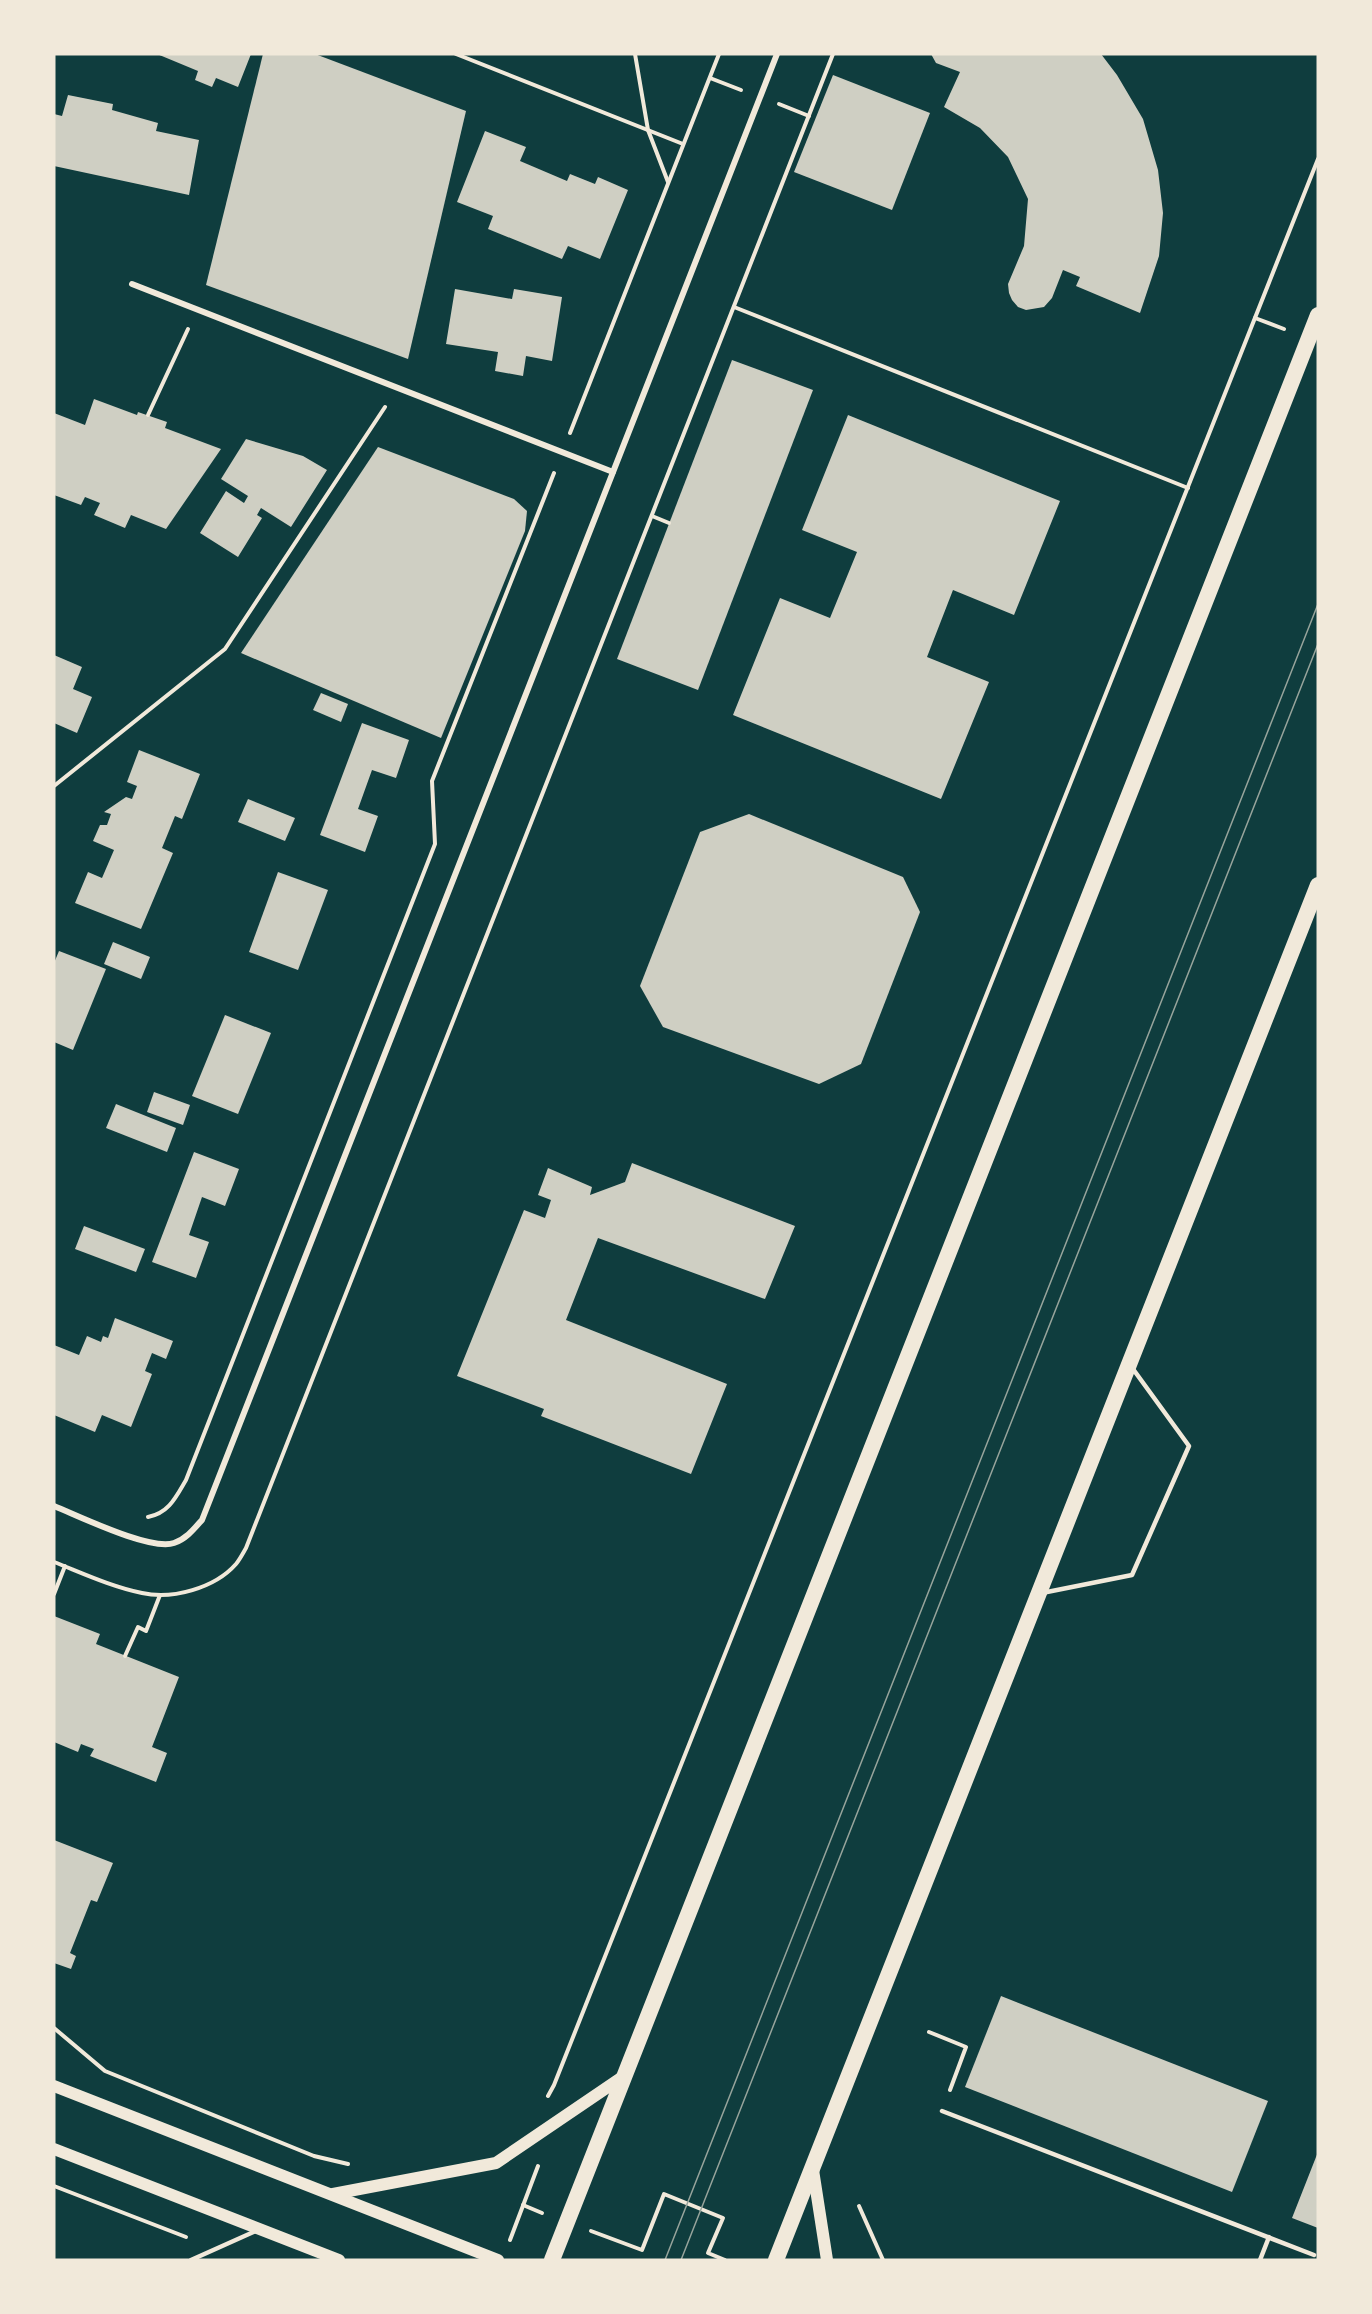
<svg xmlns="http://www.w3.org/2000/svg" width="1372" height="2314" viewBox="0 0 1372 2314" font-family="Ubuntu,sans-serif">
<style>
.building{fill:#cfcfc3}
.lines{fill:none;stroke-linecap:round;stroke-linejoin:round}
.path{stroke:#f1e9da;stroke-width:4}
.service{stroke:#f1e9da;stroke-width:4.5}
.minor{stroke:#f1e9da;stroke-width:6}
.secondary{stroke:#f1e9da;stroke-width:12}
.trunk{stroke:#f1e9da;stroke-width:16}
.tram{stroke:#97a49c;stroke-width:1.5}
</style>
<rect width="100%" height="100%" fill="#0f3d3e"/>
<g class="building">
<path d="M 157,54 L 251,54 L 238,87 L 216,78 L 212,87 L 195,80 L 198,71 Z"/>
<path d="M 263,54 L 315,54 L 466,111 L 408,359 L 206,285 Z"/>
<path d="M 931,54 L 1101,54 L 1117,75 L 1143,119 L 1158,170 L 1163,213 L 1159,256 L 1140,313 L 1076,286 L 1080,277 L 1063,270 L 1052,298 L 1044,307 L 1026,310 L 1018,307 L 1012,300 L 1009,293 L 1008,284 L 1024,246 L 1028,199 L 1008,157 L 980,128 L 944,107 L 960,72 L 936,63 Z"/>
<path d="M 833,75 L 930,113 L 892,210 L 794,172 Z"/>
<path d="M 68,95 L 113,104 L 112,110 L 158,123 L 156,131 L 199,140 L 189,195 L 54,166 L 54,114 L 62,116 Z"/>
<path d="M 485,131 L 526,147 L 520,161 L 567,181 L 570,174 L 595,184 L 598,177 L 628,190 L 600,259 L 568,246 L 562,259 L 488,229 L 493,216 L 457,202 Z"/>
<path d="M 455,289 L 512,299 L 514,289 L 562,297 L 552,361 L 526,356 L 523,376 L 495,371 L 498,352 L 446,344 Z"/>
<path d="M 732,360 L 813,390 L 698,690 L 617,659 Z"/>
<path d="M 94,399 L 137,415 L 138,412 L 167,422 L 165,428 L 221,449 L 166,529 L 131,515 L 125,528 L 94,515 L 100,503 L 85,497 L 81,505 L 54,495 L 54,413 L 85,425 Z"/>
<path d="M 848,415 L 1060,501 L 1014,615 L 953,590 L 927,657 L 989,682 L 941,799 L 733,715 L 780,598 L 830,618 L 857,552 L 802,530 Z"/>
<path d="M 246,439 L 303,456 L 327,470 L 291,527 L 261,508 L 257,515 L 262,518 L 238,557 L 200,533 L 226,491 L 244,503 L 248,496 L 221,479 Z"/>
<path d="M 378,447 L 514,499 L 527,511 L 525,531 L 441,738 L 241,653 Z"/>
<path d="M 54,655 L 82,667 L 73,689 L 92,697 L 77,733 L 54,723 Z"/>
<path d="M 321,693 L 348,704 L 341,722 L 313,710 Z"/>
<path d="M 362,723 L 409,740 L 396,778 L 372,770 L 358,809 L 378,816 L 365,852 L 320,835 Z"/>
<path d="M 139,750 L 200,774 L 182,819 L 175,816 L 162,848 L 173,853 L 141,929 L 75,903 L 88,872 L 102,878 L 114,850 L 93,841 L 100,825 L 107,825 L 111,814 L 104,812 L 126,797 L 132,799 L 137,786 L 127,782 Z"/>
<path d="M 248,799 L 295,818 L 285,841 L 238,822 Z"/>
<path d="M 749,814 L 903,877 L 920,912 L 861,1064 L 819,1084 L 663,1027 L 640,986 L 700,832 Z"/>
<path d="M 278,872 L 328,890 L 298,970 L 249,952 Z"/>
<path d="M 113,942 L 150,957 L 141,979 L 104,964 Z"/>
<path d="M 59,951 L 106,969 L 73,1050 L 54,1042 L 54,963 Z"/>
<path d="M 225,1015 L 271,1033 L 238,1114 L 192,1096 Z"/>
<path d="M 154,1092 L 190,1105 L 183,1125 L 147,1112 Z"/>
<path d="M 116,1104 L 176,1128 L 167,1152 L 106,1128 Z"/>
<path d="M 194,1152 L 239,1169 L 225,1206 L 202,1197 L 189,1235 L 209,1242 L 196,1278 L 152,1262 Z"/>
<path d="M 632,1163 L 795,1226 L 765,1299 L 598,1238 L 566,1320 L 727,1384 L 691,1474 L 541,1416 L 544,1409 L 457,1376 L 524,1210 L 545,1218 L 551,1200 L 538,1195 L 548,1168 L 592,1187 L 590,1195 L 625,1182 Z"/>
<path d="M 84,1226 L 145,1249 L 136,1272 L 75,1249 Z"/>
<path d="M 115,1318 L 173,1341 L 166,1359 L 152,1353 L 145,1371 L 152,1374 L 131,1427 L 102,1415 L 95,1432 L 54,1415 L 54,1345 L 79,1355 L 87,1336 L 101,1342 L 103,1336 L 108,1338 Z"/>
<path d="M 54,1616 L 100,1634 L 96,1644 L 179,1677 L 152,1747 L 167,1753 L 156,1782 L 90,1756 L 94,1749 L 81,1744 L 78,1752 L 54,1742 Z"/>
<path d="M 54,1840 L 113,1863 L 97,1902 L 91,1900 L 70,1953 L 76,1956 L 71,1969 L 54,1963 Z"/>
<path d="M 1001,1996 L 1268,2101 L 1232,2192 L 965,2087 Z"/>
<path d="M 1318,2152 L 1318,2228 L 1292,2218 Z"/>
</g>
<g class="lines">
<g class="path">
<path d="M 456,54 L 683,144"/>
<path d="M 635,54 L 648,130 L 668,182"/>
<path d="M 710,78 L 741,90"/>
<path d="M 779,104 L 809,116"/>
<path d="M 734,307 L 1188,488"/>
<path d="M 1255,318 L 1284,329"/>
<path d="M 148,415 L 188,329"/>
<path d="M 570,433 L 719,54"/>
<path d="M 652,516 L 669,523"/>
<path d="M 54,786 L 225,649 L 385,407"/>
<path d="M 148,1517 C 169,1513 176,1497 186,1480 L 435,844 L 432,781 L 554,473"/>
<path d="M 54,1562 C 82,1573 112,1587 142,1593 C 172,1600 215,1588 236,1564 C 240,1559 243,1553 246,1548 L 833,54"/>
<path d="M 54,1594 L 65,1566"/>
<path d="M 125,1656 L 138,1627 L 146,1631 L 160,1595"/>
<path d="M 54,2028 L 105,2071 L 314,2156 L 348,2164"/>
<path d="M 929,2032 L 966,2047 L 950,2090"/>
<path d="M 548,2096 L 554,2085 L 1318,159"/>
<path d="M 54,2186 L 186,2237"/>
<path d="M 523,2205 L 542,2213"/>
<path d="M 859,2206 L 883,2260"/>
<path d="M 591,2231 L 642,2250 L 664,2194 L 723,2218 L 708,2253 L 725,2260"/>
<path d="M 510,2240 L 538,2166"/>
</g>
<g class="service">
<path d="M 1042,1593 L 1132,1575 L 1189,1446 L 1133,1369"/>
<path d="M 942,2111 L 1314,2255"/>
<path d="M 191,2260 L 258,2230"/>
<path d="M 1260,2260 L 1269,2237"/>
</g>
<g class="minor">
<path d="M 132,284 L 613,472"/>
<path d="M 54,1506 C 79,1516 150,1551 174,1543 C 186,1539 194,1529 202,1520 L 777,54"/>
</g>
<g class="secondary">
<path d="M 54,2086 L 498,2260"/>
<path d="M 54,2149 L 339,2260"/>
<path d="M 813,2170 L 827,2260"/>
<path d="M 333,2194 L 496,2163 L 624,2076"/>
</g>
<g class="trunk">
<path d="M 552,2260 L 1318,315"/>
<path d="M 776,2260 L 1318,885"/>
</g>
<g class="tram">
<path d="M 665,2260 L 1318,604"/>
<path d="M 681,2260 L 1318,644"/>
</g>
</g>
<rect width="1372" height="2314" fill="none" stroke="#f1e9da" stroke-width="111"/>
</svg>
